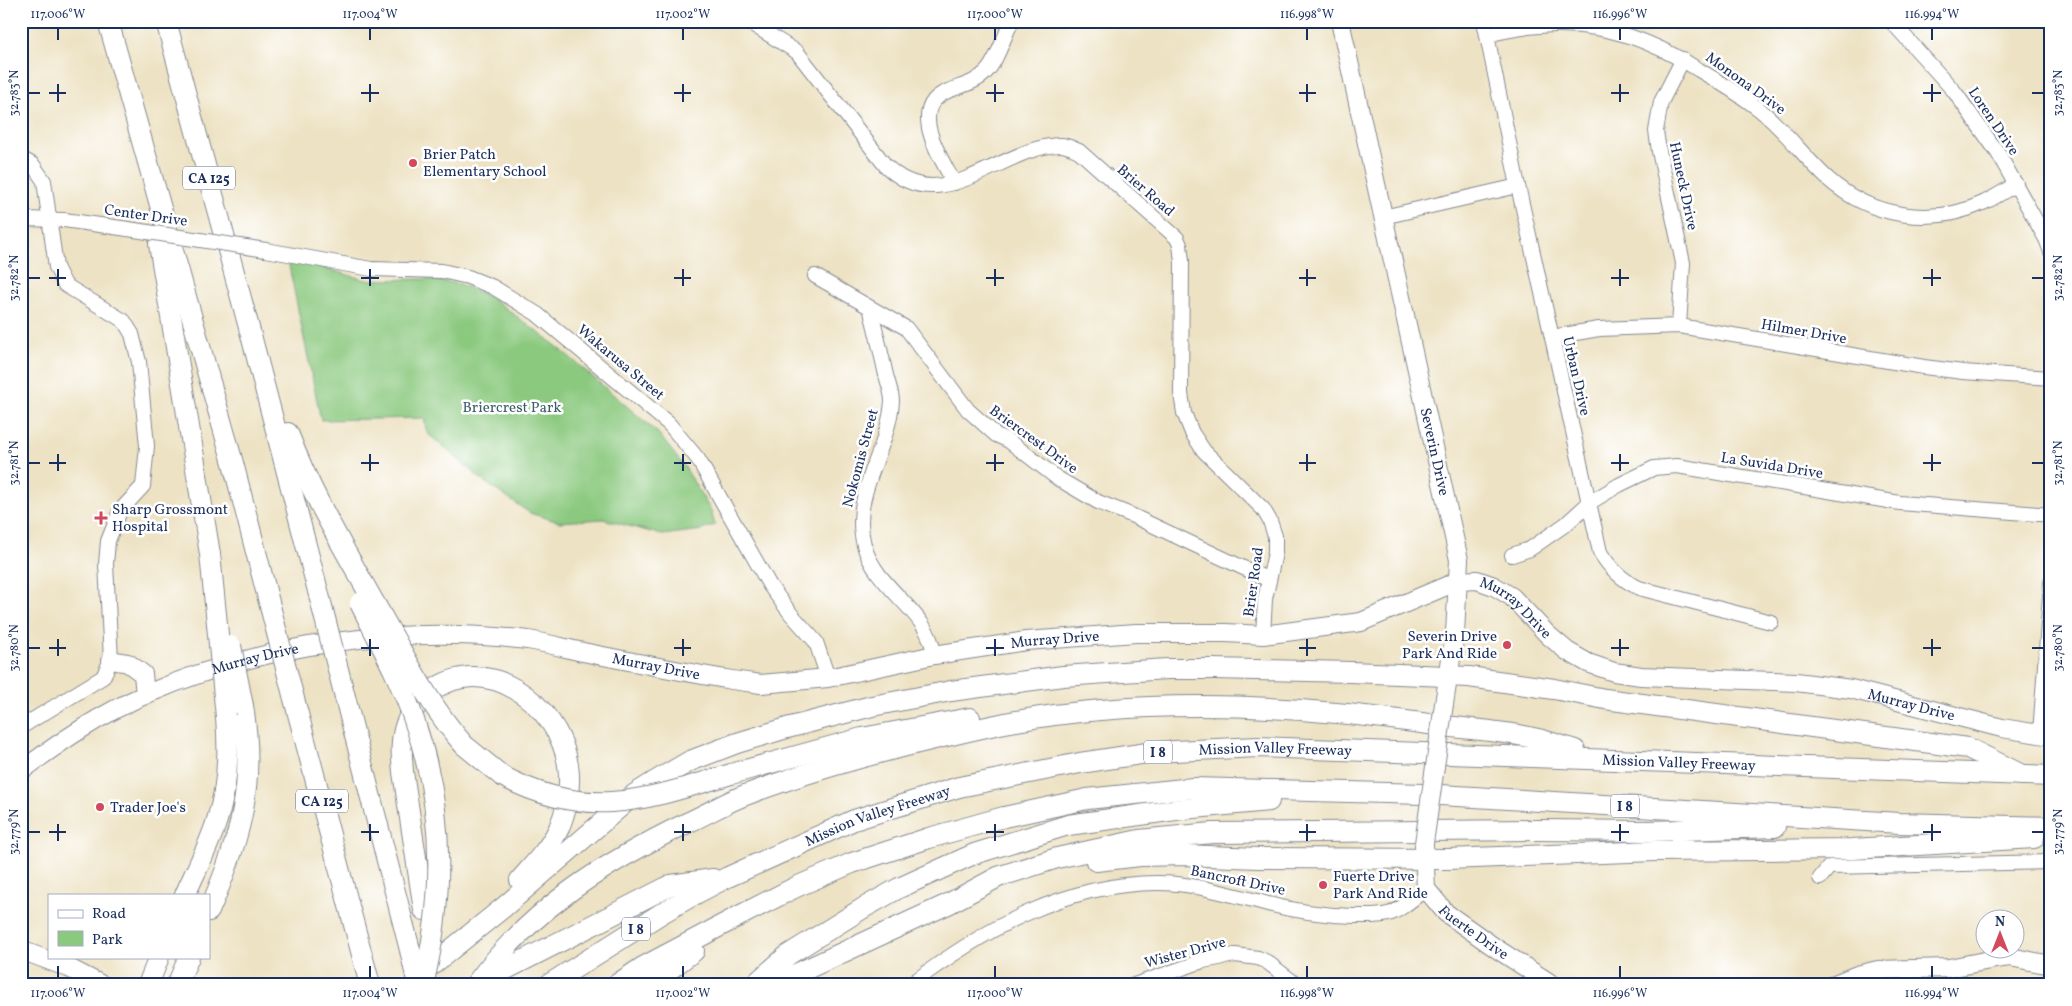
<svg xmlns="http://www.w3.org/2000/svg" width="2072" height="1006" viewBox="0 0 2072 1006" font-family="Vollkorn,serif">
<style>
.green{fill:#8bc97f;stroke:#537c6e}
.lines{fill:none;stroke-linecap:round;stroke-linejoin:round}
.minor-casing{stroke:#848890;stroke-width:16}
.major-casing{stroke:#848890;stroke-width:20}
.highway-casing{stroke:#848890;stroke-width:22}
.minor{stroke:#fff;stroke-width:14}
.major{stroke:#fff;stroke-width:18}
.highway{stroke:#fff;stroke-width:20}
.minor-bridge-casing{stroke:#848890;stroke-width:16;stroke-linecap:butt}
.major-bridge-casing{stroke:#848890;stroke-width:20;stroke-linecap:butt}
.highway-bridge-casing{stroke:#848890;stroke-width:22;stroke-linecap:butt}
.minor-bridge{stroke:#fff;stroke-width:14}
.major-bridge{stroke:#fff;stroke-width:18}
.highway-bridge{stroke:#fff;stroke-width:20}
.ticks{fill:none;stroke:#1b2f5e;stroke-width:2}
.poi-dot{fill:#d1495b;stroke:#fff;stroke-width:2}
.labels{text-anchor:middle;stroke-width:5;stroke-linejoin:round;paint-order:stroke}
.shield{fill:#fff;stroke:#5f6d8e;stroke-width:1}
.shield-label{font-size:14px;font-weight:bold;fill:#1b2f5e}
.street-label{font-size:15px;fill:#1b2f5e;stroke:#fff}
.poi-label{font-size:15px;fill:#1b2f5e;stroke:#fff;text-anchor:start}
.park-label{font-size:15px;fill:#3d5d68;stroke:#fff}
.neatline{fill:none;stroke:#1b2f5e;stroke-width:2}
.ticks-label{font-size:12px;text-anchor:middle;fill:#1b2f5e}
</style>
<rect width="100%" height="100%" fill="#fff"/>
<filter id="ink" filterUnits="userSpaceOnUse"><feTurbulence type="fractalNoise" baseFrequency=".02" numOctaves="2"/><feDisplacementMap in="SourceGraphic" scale="10" xChannelSelector="R" yChannelSelector="G"/><feConvolveMatrix kernelMatrix="1 2 1 2 8 2 1 2 1" color-interpolation-filters="sRGB"/></filter>
<filter id="wash" filterUnits="userSpaceOnUse"><feTurbulence type="fractalNoise" baseFrequency=".0096" numOctaves="4" result="noise"/><feDisplacementMap in="SourceGraphic" scale="20" xChannelSelector="R" yChannelSelector="G"/><feGaussianBlur stdDeviation="1.12" result="paint"/><feColorMatrix in="noise" values="0 0 0 0 0 0 0 0 0 0 0 0 0 0 0 0 0 1.4 0 .05"/><feComposite in="paint" operator="in"/></filter>
<g filter="url(#wash)">
<rect width="100%" height="100%" fill="#ede2c3"/>
<path class="green" d="M 288,261 L 306,263 L 366,280 L 426,279 L 460,284 L 492,298 L 559,348 L 658,433 L 686,469 L 711,511 L 715,525 L 702,530 L 662,535 L 603,519 L 559,522 L 530,513 L 487,484 L 427,433 L 424,418 L 321,420 Z"/>
</g>
<g filter="url(#ink)">
<g class="lines">
<g class="minor-casing">
<g id="minor">
<path d="M 747,21 L 797,52 L 885,165 C 942,222 1002,145 1061,145 C 1067,145 1074,149 1079,151 L 1177,238 L 1180,245 L 1182,261 L 1181,393 L 1184,413 L 1192,433 L 1204,451 L 1263,509 L 1270,521 L 1275,536 L 1275,553 L 1265,599 L 1263,635"/>
<path d="M 1484,21 L 1518,186 L 1600,552 C 1610,569 1622,580 1639,588 L 1771,622"/>
<path d="M 1891,21 L 1954,91 L 1998,153 L 2046,239 L 2051,252"/>
<path d="M 1487,35 C 1568,14 1629,26 1699,70 C 1720,82 1740,95 1759,109 C 1786,131 1804,157 1828,179 C 1871,217 1931,227 1983,203 C 1994,198 2005,191 2016,184"/>
<path d="M 21,158 L 33,165 L 44,181 L 56,267 L 65,285 L 124,321 L 132,334 L 139,362 L 147,446 L 143,486 L 120,511 L 108,541 L 106,564 L 111,660 L 103,677 L 21,727"/>
<path d="M 954,183 C 941,157 906,108 948,91 C 960,86 976,83 986,72 C 997,61 1004,36 1012,21"/>
<path d="M 1383,217 L 1518,186"/>
<path d="M 21,219 L 64,220 L 128,229"/>
<path d="M 266,250 L 371,269 L 442,271 L 468,277 L 493,287 L 537,314 L 669,424 L 698,459 L 770,586 L 791,614 L 816,642 L 828,678"/>
<path d="M 815,276 L 906,328 L 968,410 L 996,435 L 1009,441 L 1057,478 L 1098,502 L 1131,515 L 1269,580"/>
<path d="M 870,308 C 876,330 881,353 886,375 C 888,383 892,393 892,401 C 889,450 850,495 864,545 C 876,590 930,611 934,655"/>
<path d="M 1679,326 L 1683,263 L 1659,151 L 1656,131 L 1661,102 L 1683,59"/>
<path d="M 1552,337 L 1599,329 L 1679,326 L 1924,367 L 1963,372 L 2051,378"/>
<path d="M 1512,555 L 1530,549 L 1566,524 L 1589,503 L 1619,485 L 1654,468 L 1677,466 L 1900,503 L 2051,515"/>
<path d="M 2040,734 L 2051,582"/>
<path d="M 1820,878 L 1829,867 L 2051,862"/>
<path d="M 910,985 C 981,931 1065,883 1157,883 C 1192,883 1224,893 1257,901 C 1288,910 1322,915 1354,916 C 1365,916 1378,917 1388,914 C 1399,912 1417,895 1426,889"/>
<path d="M 1134,985 L 1203,961 L 1235,955 L 1258,958 L 1267,962 L 1297,985"/>
</g>
</g>
<g class="major-casing">
<g id="major">
<path id="s1" d="M 1340,21 L 1459,560 L 1455,633 L 1444,704"/>
<path d="M 111,660 L 128,663 L 143,674 L 145,695"/>
<path id="s2" d="M 21,771 C 60,742 102,713 147,694 C 264,643 401,625 528,640 C 546,643 565,648 583,652 C 633,662 682,672 732,680 L 761,684 L 828,678 L 934,655 L 1026,641 L 1136,633 L 1226,633 L 1263,635 L 1361,622 L 1458,581 L 1477,580 L 1494,586 L 1512,597 L 1548,635 L 1567,651 L 1588,663 L 1614,672 L 1641,676 L 1796,682 L 1851,689 L 2002,728 L 2051,736"/>
<path id="s3" d="M 1424,845 L 1426,889 L 1446,913 L 1497,949 L 1553,985"/>
<path d="M 21,950 L 69,968 L 102,985"/>
<path d="M 1832,985 L 1857,975 L 1878,970 L 1949,968 L 1995,959 L 2010,957 L 2051,965"/>
</g>
</g>
<g class="highway-casing">
<g id="highway">
<path d="M 108,21 L 233,463 L 271,610"/>
<path d="M 166,21 L 251,335 L 318,591"/>
<path d="M 159,244 L 210,554 L 217,624"/>
<path d="M 288,433 C 311,494 343,547 375,604"/>
<path d="M 293,695 L 370,985"/>
<path d="M 345,697 L 410,950"/>
<path d="M 464,745 L 502,776"/>
<path d="M 731,774 L 862,738 L 970,718"/>
<path d="M 1096,861 L 1140,856 L 1185,855 L 1258,858 L 1448,859 L 1655,851 L 1852,849 L 2034,838"/>
<path d="M 185,895 C 195,872 210,844 217,820 C 228,787 229,752 226,717"/>
<path d="M 424,910 L 403,772 C 402,758 400,744 404,730 C 408,715 417,703 429,693 C 485,649 559,704 568,765 C 571,786 567,809 559,828 C 550,848 534,864 520,880"/>
<path d="M 209,911 C 240,840 256,785 243,706"/>
<path d="M 417,977 L 504,907 L 635,794 L 654,782 L 690,761 L 737,743 L 787,728 L 872,706 L 951,691 L 1063,676 L 1167,669 L 1213,669 L 1351,672 L 1469,677 L 1554,689 L 1605,699 L 1968,748 L 2022,775"/>
<path d="M 481,982 L 671,885 L 713,879"/>
<path d="M 148,985 L 159,957"/>
<path d="M 177,985 L 189,957"/>
<path d="M 475,985 C 532,908 604,863 689,822 C 709,813 728,801 748,794 C 804,773 860,757 918,743 C 947,736 976,729 1005,723 C 1142,697 1292,704 1429,724 C 1462,729 1497,730 1529,737 C 1545,740 1560,745 1575,750"/>
<path id="s4" d="M 548,985 L 662,913 L 699,892 L 728,877 L 854,820 L 959,787 L 1080,763 L 1154,752 L 1258,747 L 2051,776"/>
<path d="M 616,985 L 643,967 L 741,915 L 796,887 L 852,863 L 929,838 L 1004,817 L 1087,799 L 1193,788 L 1424,794 L 1899,823 L 2051,827"/>
<path d="M 649,985 L 694,951"/>
<path d="M 754,985 L 788,955 L 865,907 L 899,888 L 974,854 L 1068,825 L 1183,809 L 1269,801"/>
<path d="M 772,985 L 948,904 L 998,877 L 1057,858 L 1139,840 L 1212,833 L 1538,830 L 1650,831 L 1775,827"/>
</g>
</g>
<use href="#minor" class="minor"/>
<use href="#major" class="major"/>
<use href="#highway" class="highway"/>
<g class="minor-bridge-casing">
<path id="minor-bridge" d="M 128,229 L 266,250"/>
</g>
<g class="major-bridge-casing">
<path id="major-bridge" d="M 1424,843 L 1444,704"/>
</g>
<g class="highway-bridge-casing">
<g id="highway-bridge">
<path d="M 318,591 L 345,697"/>
<path d="M 360,603 C 379,641 400,679 414,720 C 444,806 445,896 423,985"/>
<path d="M 375,604 C 403,652 427,703 464,745"/>
<path d="M 271,610 L 293,695"/>
<path d="M 217,624 L 226,717"/>
<path d="M 231,646 L 243,706"/>
<path d="M 502,776 C 587,821 645,800 731,774"/>
<path d="M 410,950 L 418,985"/>
</g>
</g>
<use href="#minor-bridge" class="minor-bridge"/>
<use href="#major-bridge" class="major-bridge"/>
<use href="#highway-bridge" class="highway-bridge"/>
</g>
</g>
<path class="ticks" d="M 58,28 L 58,40M 370,28 L 370,40M 683,28 L 683,40M 995,28 L 995,40M 1307,28 L 1307,40M 1620,28 L 1620,40M 1932,28 L 1932,40M 58,84 L 58,102M 370,84 L 370,102M 683,84 L 683,102M 995,84 L 995,102M 1307,84 L 1307,102M 1620,84 L 1620,102M 1932,84 L 1932,102M 28,93 L 40,93M 49,93 L 66,93M 361,93 L 379,93M 674,93 L 691,93M 986,93 L 1004,93M 1299,93 L 1316,93M 1611,93 L 1629,93M 1923,93 L 1941,93M 2032,93 L 2044,93M 58,269 L 58,286M 370,269 L 370,286M 683,269 L 683,286M 995,269 L 995,286M 1307,269 L 1307,286M 1620,269 L 1620,286M 1932,269 L 1932,286M 28,278 L 40,278M 49,278 L 66,278M 361,278 L 379,278M 674,278 L 691,278M 986,278 L 1004,278M 1299,278 L 1316,278M 1611,278 L 1629,278M 1923,278 L 1941,278M 2032,278 L 2044,278M 58,454 L 58,471M 370,454 L 370,471M 683,454 L 683,471M 995,454 L 995,471M 1307,454 L 1307,471M 1620,454 L 1620,471M 1932,454 L 1932,471M 28,463 L 40,463M 49,463 L 66,463M 361,463 L 379,463M 674,463 L 691,463M 986,463 L 1004,463M 1299,463 L 1316,463M 1611,463 L 1629,463M 1923,463 L 1941,463M 2032,463 L 2044,463M 58,639 L 58,656M 370,639 L 370,656M 683,639 L 683,656M 995,639 L 995,656M 1307,639 L 1307,656M 1620,639 L 1620,656M 1932,639 L 1932,656M 28,648 L 40,648M 49,648 L 66,648M 361,648 L 379,648M 674,648 L 691,648M 986,648 L 1004,648M 1299,648 L 1316,648M 1611,648 L 1629,648M 1923,648 L 1941,648M 2032,648 L 2044,648M 58,824 L 58,841M 370,824 L 370,841M 683,824 L 683,841M 995,824 L 995,841M 1307,824 L 1307,841M 1620,824 L 1620,841M 1932,824 L 1932,841M 28,832 L 40,832M 49,832 L 66,832M 361,832 L 379,832M 674,832 L 691,832M 986,832 L 1004,832M 1299,832 L 1316,832M 1611,832 L 1629,832M 1923,832 L 1941,832M 2032,832 L 2044,832M 58,966 L 58,978M 370,966 L 370,978M 683,966 L 683,978M 995,966 L 995,978M 1307,966 L 1307,978M 1620,966 L 1620,978M 1932,966 L 1932,978"/>
<g class="poi-dot">
<circle cx="413" cy="163" r="5"/>
<path d="M98.5 510.5h5v5h5v5h-5v5h-5v-5h-5v-5h5z"/>
<circle cx="1507" cy="645" r="5"/>
<circle cx="100" cy="807" r="5"/>
<circle cx="1323" cy="885" r="5"/>
</g>
<g class="labels">
<g class="shield">
<rect x="183" y="166.5" width="52" height="23" rx="4"/>
<rect x="1144" y="740.5" width="28" height="23" rx="4"/>
<rect x="296" y="789.5" width="52" height="23" rx="4"/>
<rect x="1611" y="794.5" width="28" height="23" rx="4"/>
<rect x="622" y="917.5" width="28" height="23" rx="4"/>
</g>
<g class="shield-label">
<text x="209" y="183">CA 125</text>
<text x="1158" y="757">I 8</text>
<text x="322" y="806">CA 125</text>
<text x="1625" y="811">I 8</text>
<text x="636" y="934">I 8</text>
</g>
<g class="street-label">
<text transform="translate(1746 83) rotate(36)" y="5">Monona Drive</text>
<text transform="translate(1994 121) rotate(56)" y="5">Loren Drive</text>
<text transform="translate(1684 186) rotate(78)" y="5">Huneck Drive</text>
<text transform="translate(1146 190) rotate(41)" y="5">Brier Road</text>
<text transform="translate(146 215) rotate(8)" y="5">Center Drive</text>
<text transform="translate(1804 331) rotate(10)" y="5">Hilmer Drive</text>
<text transform="translate(621 362) rotate(40)" y="5">Wakarusa Street</text>
<text transform="translate(1577 376) rotate(77)" y="5">Urban Drive</text>
<text transform="translate(1034 439) rotate(36)" y="5">Briercrest Drive</text>
<text dy="5" stroke="none"><textPath href="#s1" startOffset="441">Severin Drive</textPath></text>
<text transform="translate(860 458) rotate(-75)" y="5">Nokomis Street</text>
<text transform="translate(1772 465) rotate(9)" y="5">La Suvida Drive</text>
<text transform="translate(1253 582) rotate(-82)" y="5">Brier Road</text>
<text dy="5" stroke="none"><textPath href="#s2" startOffset="1552">Murray Drive</textPath></text>
<text dy="5" stroke="none"><textPath href="#s2" startOffset="1072">Murray Drive</textPath></text>
<text dy="5" stroke="none"><textPath href="#s2" startOffset="262">Murray Drive</textPath></text>
<text dy="5" stroke="none"><textPath href="#s2" startOffset="668">Murray Drive</textPath></text>
<text dy="5" stroke="none"><textPath href="#s2" startOffset="1972">Murray Drive</textPath></text>
<text dy="5" stroke="none"><textPath href="#s4" startOffset="778">Mission Valley Freeway</textPath></text>
<text dy="5" stroke="none"><textPath href="#s4" startOffset="1182">Mission Valley Freeway</textPath></text>
<text dy="5" stroke="none"><textPath href="#s4" startOffset="372">Mission Valley Freeway</textPath></text>
<text transform="translate(1238 880) rotate(12)" y="5">Bancroft Drive</text>
<text dy="5" stroke="none"><textPath href="#s3" startOffset="109">Fuerte Drive</textPath></text>
<text transform="translate(1185 952) rotate(-15)" y="5">Wister Drive</text>
</g>
<g class="poi-label">
<text x="423" y="159">Brier Patch<tspan x="423" dy="17">Elementary School</tspan></text>
<text x="112" y="514">Sharp Grossmont<tspan x="112" dy="17">Hospital</tspan></text>
<text x="1497" y="641" text-anchor="end">Severin Drive<tspan x="1497" dy="17">Park And Ride</tspan></text>
<text x="110" y="812">Trader Joe's</text>
<text x="1333" y="881">Fuerte Drive<tspan x="1333" dy="17">Park And Ride</tspan></text>
</g>
<g class="park-label">
<text x="512" y="412">Briercrest Park</text>
</g>
</g>
<rect width="2072" height="1006" fill="none" stroke="#fff" stroke-width="55"/>
<rect x="48" y="894" width="162" height="65" fill="#ffffff" stroke="#a4acbf"/>
<rect x="58" y="910" width="25" height="8" fill="#ffffff" stroke="#a4acbf"/>
<text x="92" y="918" font-size="15" fill="#1b2f5e">Road</text>
<rect x="58" y="931" width="25" height="15" fill="#8bc97f" stroke="#a4acbf"/>
<text x="92" y="944" font-size="15" fill="#1b2f5e">Park</text>
<g transform="translate(2000 934)"><circle r="24" fill="#ffffff" stroke="#a4acbf"/>
<path d="M0-4L9 19L0 12L-9 19Z" fill="#d1495b"/>
<text y="-8" font-size="14" font-weight="bold" text-anchor="middle" fill="#1b2f5e">N</text>
</g>
<rect x="28" y="28" width="2016" height="950" class="neatline"/>
<g class="ticks-label">
<text x="58" y="18">117.006°W</text>
<text x="370" y="18">117.004°W</text>
<text x="683" y="18">117.002°W</text>
<text x="995" y="18">117.000°W</text>
<text x="1307" y="18">116.998°W</text>
<text x="1620" y="18">116.996°W</text>
<text x="1932" y="18">116.994°W</text>
<text transform="translate(14 93) rotate(-90)" y="4">32.783°N</text>
<text transform="translate(2058 93) rotate(-90)" y="4">32.783°N</text>
<text transform="translate(14 278) rotate(-90)" y="4">32.782°N</text>
<text transform="translate(2058 278) rotate(-90)" y="4">32.782°N</text>
<text transform="translate(14 463) rotate(-90)" y="4">32.781°N</text>
<text transform="translate(2058 463) rotate(-90)" y="4">32.781°N</text>
<text transform="translate(14 648) rotate(-90)" y="4">32.780°N</text>
<text transform="translate(2058 648) rotate(-90)" y="4">32.780°N</text>
<text transform="translate(14 832) rotate(-90)" y="4">32.779°N</text>
<text transform="translate(2058 832) rotate(-90)" y="4">32.779°N</text>
<text x="58" y="997">117.006°W</text>
<text x="370" y="997">117.004°W</text>
<text x="683" y="997">117.002°W</text>
<text x="995" y="997">117.000°W</text>
<text x="1307" y="997">116.998°W</text>
<text x="1620" y="997">116.996°W</text>
<text x="1932" y="997">116.994°W</text>
</g>
</svg>
